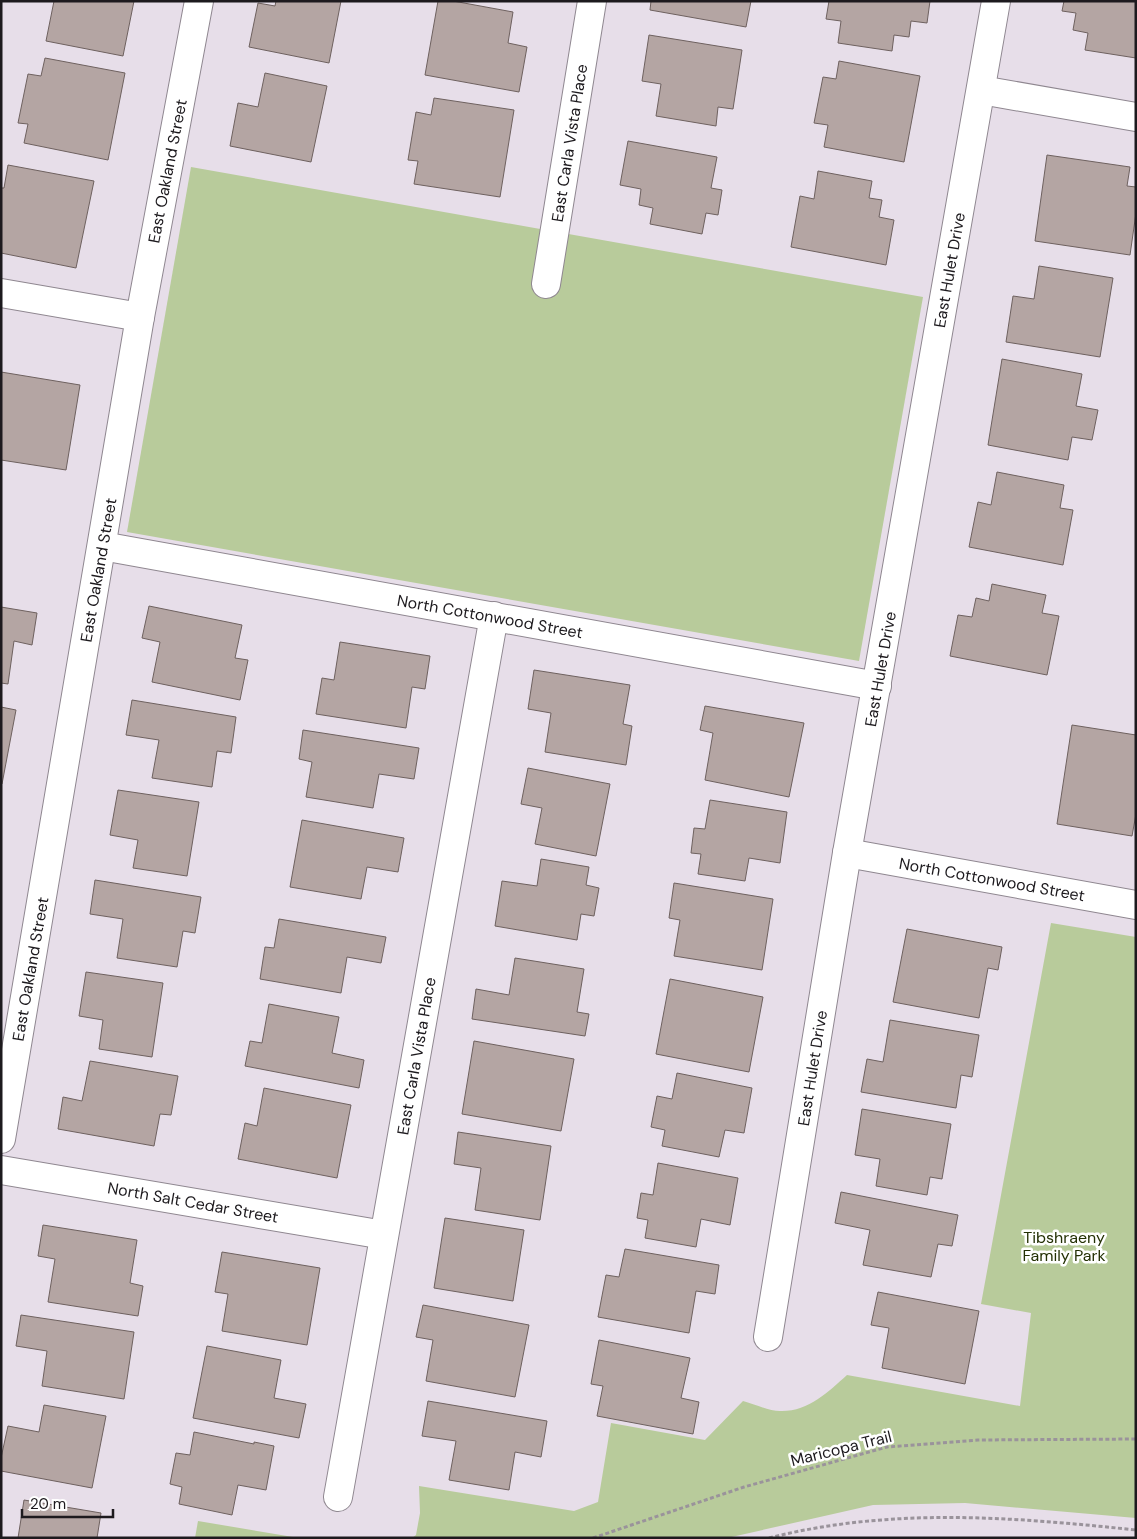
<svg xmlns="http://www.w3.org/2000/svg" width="1137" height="1539" viewBox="0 0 1137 1539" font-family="'DM Sans',sans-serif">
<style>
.green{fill:#b8cb9b}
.building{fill:#b4a5a3;stroke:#6e615f}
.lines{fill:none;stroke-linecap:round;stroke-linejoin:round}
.minor-casing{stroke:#8f8790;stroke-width:30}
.path{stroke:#9a939b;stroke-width:3;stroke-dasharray:4 2.5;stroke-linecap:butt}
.minor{stroke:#fff;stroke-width:28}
.labels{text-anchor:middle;stroke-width:5;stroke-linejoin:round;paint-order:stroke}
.street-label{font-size:16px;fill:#1d1a1e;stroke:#fff}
.park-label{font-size:16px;fill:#233004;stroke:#fff}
</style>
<rect width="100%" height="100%" fill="#e7dee9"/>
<g class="green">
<path d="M 191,167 L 923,297 L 859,661 L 127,532 Z"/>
<path d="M 1051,923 L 1136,937 L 1136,1518 L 965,1503 L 873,1505 L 727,1538 L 412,1538 L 416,1535 L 420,1513 L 419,1486 L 574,1511 L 598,1502 L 611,1423 L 705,1440 L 743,1401 C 754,1404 769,1411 780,1411 C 808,1412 828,1392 847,1375 L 1020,1406 L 1031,1313 L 981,1304 Z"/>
<path d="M 198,1521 L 299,1538 L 195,1538 Z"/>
</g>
<g class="building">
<path d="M 54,1 L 134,1 L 123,56 L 46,41 Z"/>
<path d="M 276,1 L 341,1 L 329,63 L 249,47 L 258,3 L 275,6 Z"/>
<path d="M 438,1 L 453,1 L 513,12 L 508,43 L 527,47 L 519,92 L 425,75 Z"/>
<path d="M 651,1 L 751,1 L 746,27 L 650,10 Z"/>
<path d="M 829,1 L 930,1 L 927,23 L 911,21 L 909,37 L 894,35 L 892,51 L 838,43 L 841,21 L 826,19 Z"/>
<path d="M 1064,1 L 1136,1 L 1136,58 L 1085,50 L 1088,33 L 1073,30 L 1076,13 L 1062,11 Z"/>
<path d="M 649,35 L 742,50 L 733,109 L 718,107 L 716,126 L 656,116 L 661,84 L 642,81 Z"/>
<path d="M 45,58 L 125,73 L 108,160 L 24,143 L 28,124 L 18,123 L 28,74 L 41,76 Z"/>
<path d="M 839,61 L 920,76 L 904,162 L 824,147 L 828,125 L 814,123 L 823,77 L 836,79 Z"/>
<path d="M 265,73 L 327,86 L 311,162 L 230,146 L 238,103 L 258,107 Z"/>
<path d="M 434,98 L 514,110 L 500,197 L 414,184 L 418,161 L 408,160 L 416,112 L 431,115 Z"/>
<path d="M 628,141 L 717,157 L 711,188 L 722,190 L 718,215 L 706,213 L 702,234 L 650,224 L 653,208 L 639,205 L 641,189 L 620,185 Z"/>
<path d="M 1047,155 L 1130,167 L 1127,186 L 1136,187 L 1136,213 L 1130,255 L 1035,241 Z"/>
<path d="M 8,165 L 94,181 L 76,268 L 1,253 L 1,188 L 4,188 Z"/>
<path d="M 818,171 L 872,181 L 869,198 L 882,200 L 879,217 L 894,220 L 886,265 L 791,247 L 800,196 L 814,199 Z"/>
<path d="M 1039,266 L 1113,278 L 1100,357 L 1006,342 L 1013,296 L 1034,299 Z"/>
<path d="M 1002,359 L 1082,374 L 1076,406 L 1098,410 L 1092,440 L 1072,437 L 1068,460 L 988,445 Z"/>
<path d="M 1,372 L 80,385 L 66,470 L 1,460 Z"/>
<path d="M 997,472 L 1064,485 L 1060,508 L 1073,510 L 1063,565 L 969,547 L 978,502 L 991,505 Z"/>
<path d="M 992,584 L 1046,595 L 1042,613 L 1059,616 L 1047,675 L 950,656 L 958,615 L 972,617 L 976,598 L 989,601 Z"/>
<path d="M 149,606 L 242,625 L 235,658 L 248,660 L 240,700 L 152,682 L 160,642 L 142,638 Z"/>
<path d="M 1,607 L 37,613 L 32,645 L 14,641 L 8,684 L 1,683 Z"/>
<path d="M 340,642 L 430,656 L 425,689 L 412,687 L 406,728 L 316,714 L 322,678 L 334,680 Z"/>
<path d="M 534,670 L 630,685 L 623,724 L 632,726 L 626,765 L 545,752 L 551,713 L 528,709 Z"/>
<path d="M 132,700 L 236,717 L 231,753 L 217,751 L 212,787 L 152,778 L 159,740 L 126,735 Z"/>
<path d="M 705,706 L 804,723 L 789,797 L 705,780 L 713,733 L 700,730 Z"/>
<path d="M 1,707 L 16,710 L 2,784 L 1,783 Z"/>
<path d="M 1072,725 L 1136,735 L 1136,814 L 1132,836 L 1057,824 Z"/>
<path d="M 303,730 L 419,748 L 414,779 L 379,774 L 373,808 L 306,797 L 312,762 L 299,759 Z"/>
<path d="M 528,768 L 610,784 L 596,856 L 535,844 L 542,808 L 521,804 Z"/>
<path d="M 118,790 L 199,802 L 187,876 L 133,868 L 138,840 L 110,835 Z"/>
<path d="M 710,800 L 787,812 L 780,863 L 749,858 L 745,881 L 698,874 L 701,854 L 691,853 L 694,828 L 705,829 Z"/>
<path d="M 302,820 L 404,838 L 398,872 L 367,867 L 361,899 L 290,887 Z"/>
<path d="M 541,859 L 589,867 L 586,885 L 599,888 L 594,916 L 581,914 L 577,940 L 495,926 L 502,881 L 537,886 Z"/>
<path d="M 95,880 L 201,897 L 195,933 L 183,931 L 177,967 L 117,958 L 123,919 L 90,914 Z"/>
<path d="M 674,883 L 773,899 L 762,970 L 674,956 L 680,920 L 669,918 Z"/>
<path d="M 279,919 L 386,937 L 381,963 L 347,957 L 341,993 L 260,979 L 265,947 L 274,948 Z"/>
<path d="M 907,929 L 1002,947 L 998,970 L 988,968 L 979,1018 L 893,1002 Z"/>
<path d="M 515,958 L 584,969 L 577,1012 L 589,1014 L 585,1036 L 472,1019 L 476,989 L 509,995 Z"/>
<path d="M 86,972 L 163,983 L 152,1057 L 99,1049 L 103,1020 L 79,1016 Z"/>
<path d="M 670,979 L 763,997 L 749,1072 L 656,1054 Z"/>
<path d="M 269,1004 L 339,1017 L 332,1053 L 364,1060 L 359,1088 L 245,1066 L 250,1041 L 262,1043 Z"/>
<path d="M 890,1020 L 979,1035 L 972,1077 L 961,1075 L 956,1108 L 861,1092 L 867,1059 L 883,1062 Z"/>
<path d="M 474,1041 L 574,1059 L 561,1131 L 462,1114 Z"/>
<path d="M 90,1061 L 178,1076 L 171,1115 L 160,1114 L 154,1146 L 58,1129 L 63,1097 L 82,1101 Z"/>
<path d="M 677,1073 L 752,1088 L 744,1133 L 725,1130 L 719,1157 L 662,1146 L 665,1130 L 651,1127 L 657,1096 L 672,1099 Z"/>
<path d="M 264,1088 L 351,1105 L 337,1178 L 238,1159 L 245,1123 L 257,1126 Z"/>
<path d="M 862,1109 L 951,1124 L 942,1179 L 930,1177 L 927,1195 L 876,1186 L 880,1159 L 855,1155 Z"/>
<path d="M 458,1132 L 551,1146 L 540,1220 L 475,1210 L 481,1168 L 454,1164 Z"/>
<path d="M 658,1163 L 738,1178 L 730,1225 L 701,1219 L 696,1247 L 645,1238 L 648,1220 L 637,1218 L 641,1193 L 653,1195 Z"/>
<path d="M 841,1192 L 958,1215 L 952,1246 L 938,1244 L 931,1277 L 863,1265 L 870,1230 L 835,1223 Z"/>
<path d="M 445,1218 L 524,1230 L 513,1301 L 434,1288 Z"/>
<path d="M 43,1225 L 137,1240 L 130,1283 L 143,1286 L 138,1316 L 48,1302 L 55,1259 L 38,1256 Z"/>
<path d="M 625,1249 L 719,1265 L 715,1294 L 696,1291 L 689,1333 L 598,1317 L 606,1275 L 619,1277 Z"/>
<path d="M 222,1252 L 320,1268 L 307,1345 L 222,1331 L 228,1294 L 215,1292 Z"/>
<path d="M 878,1292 L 979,1311 L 965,1384 L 882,1368 L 889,1328 L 871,1325 Z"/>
<path d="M 423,1305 L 529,1325 L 515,1397 L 426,1381 L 433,1340 L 416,1337 Z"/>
<path d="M 21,1315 L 134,1332 L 124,1399 L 42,1386 L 47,1351 L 16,1346 Z"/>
<path d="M 599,1340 L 690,1358 L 681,1398 L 699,1402 L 693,1434 L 597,1416 L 603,1386 L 591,1384 Z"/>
<path d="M 207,1346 L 281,1360 L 274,1398 L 306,1404 L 299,1438 L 193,1418 Z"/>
<path d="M 428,1401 L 547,1421 L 541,1457 L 515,1452 L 509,1490 L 449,1480 L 456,1441 L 422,1436 Z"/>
<path d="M 44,1405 L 106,1416 L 92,1488 L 1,1471 L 1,1458 L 8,1426 L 39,1432 Z"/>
<path d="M 194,1432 L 254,1444 L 254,1442 L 274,1446 L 266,1490 L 238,1485 L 232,1515 L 179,1504 L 182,1487 L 170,1484 L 176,1453 L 190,1455 Z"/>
<path d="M 24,1500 L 101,1513 L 97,1538 L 18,1538 Z"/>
</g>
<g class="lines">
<g class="minor-casing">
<g id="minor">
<path d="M 981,90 L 1136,117"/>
<path d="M 546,284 L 592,1"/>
<path d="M 1,293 L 140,317"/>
<path d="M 102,546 L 877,686"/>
<path d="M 847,853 L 1136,905"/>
<path d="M 1,1139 L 140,317 L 199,1"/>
<path d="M 1,1170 L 384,1235"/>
<path d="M 768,1337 L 847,853 L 996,1"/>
<path d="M 338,1497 L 494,616"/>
</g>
</g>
<g class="path">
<path d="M 593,1538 L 744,1487 L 887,1447 L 978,1440 L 1136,1439"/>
<path d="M 769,1538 C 891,1507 1012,1517 1136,1530"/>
</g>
<use href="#minor" class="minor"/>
</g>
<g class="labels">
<g class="street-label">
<text transform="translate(569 143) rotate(-81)" y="6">East Carla Vista Place</text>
<text transform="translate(167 171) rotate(-79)" y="6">East Oakland Street</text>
<text transform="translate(949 270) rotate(-80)" y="6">East Hulet Drive</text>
<text transform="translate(98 570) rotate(-80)" y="6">East Oakland Street</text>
<text transform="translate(490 616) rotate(10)" y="6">North Cottonwood Street</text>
<text transform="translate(880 669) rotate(-80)" y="6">East Hulet Drive</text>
<text transform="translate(992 879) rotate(10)" y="6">North Cottonwood Street</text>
<text transform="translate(30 969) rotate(-80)" y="6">East Oakland Street</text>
<text transform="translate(416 1056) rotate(-80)" y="6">East Carla Vista Place</text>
<text transform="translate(812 1068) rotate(-81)" y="6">East Hulet Drive</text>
<text transform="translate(193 1202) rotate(10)" y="6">North Salt Cedar Street</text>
<text transform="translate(841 1448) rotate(-14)" y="6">Maricopa Trail</text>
</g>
<g class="park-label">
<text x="1064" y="1243">Tibshraeny<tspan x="1064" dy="18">Family Park</tspan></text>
</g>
</g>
<rect width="1137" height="1539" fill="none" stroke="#1d1a1e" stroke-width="5"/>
<path d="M22 1509v8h91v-8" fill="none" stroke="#1d1a1e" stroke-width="2.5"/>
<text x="30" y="1509" font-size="15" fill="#1d1a1e" stroke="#ffffff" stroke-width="4" paint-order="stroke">20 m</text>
</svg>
